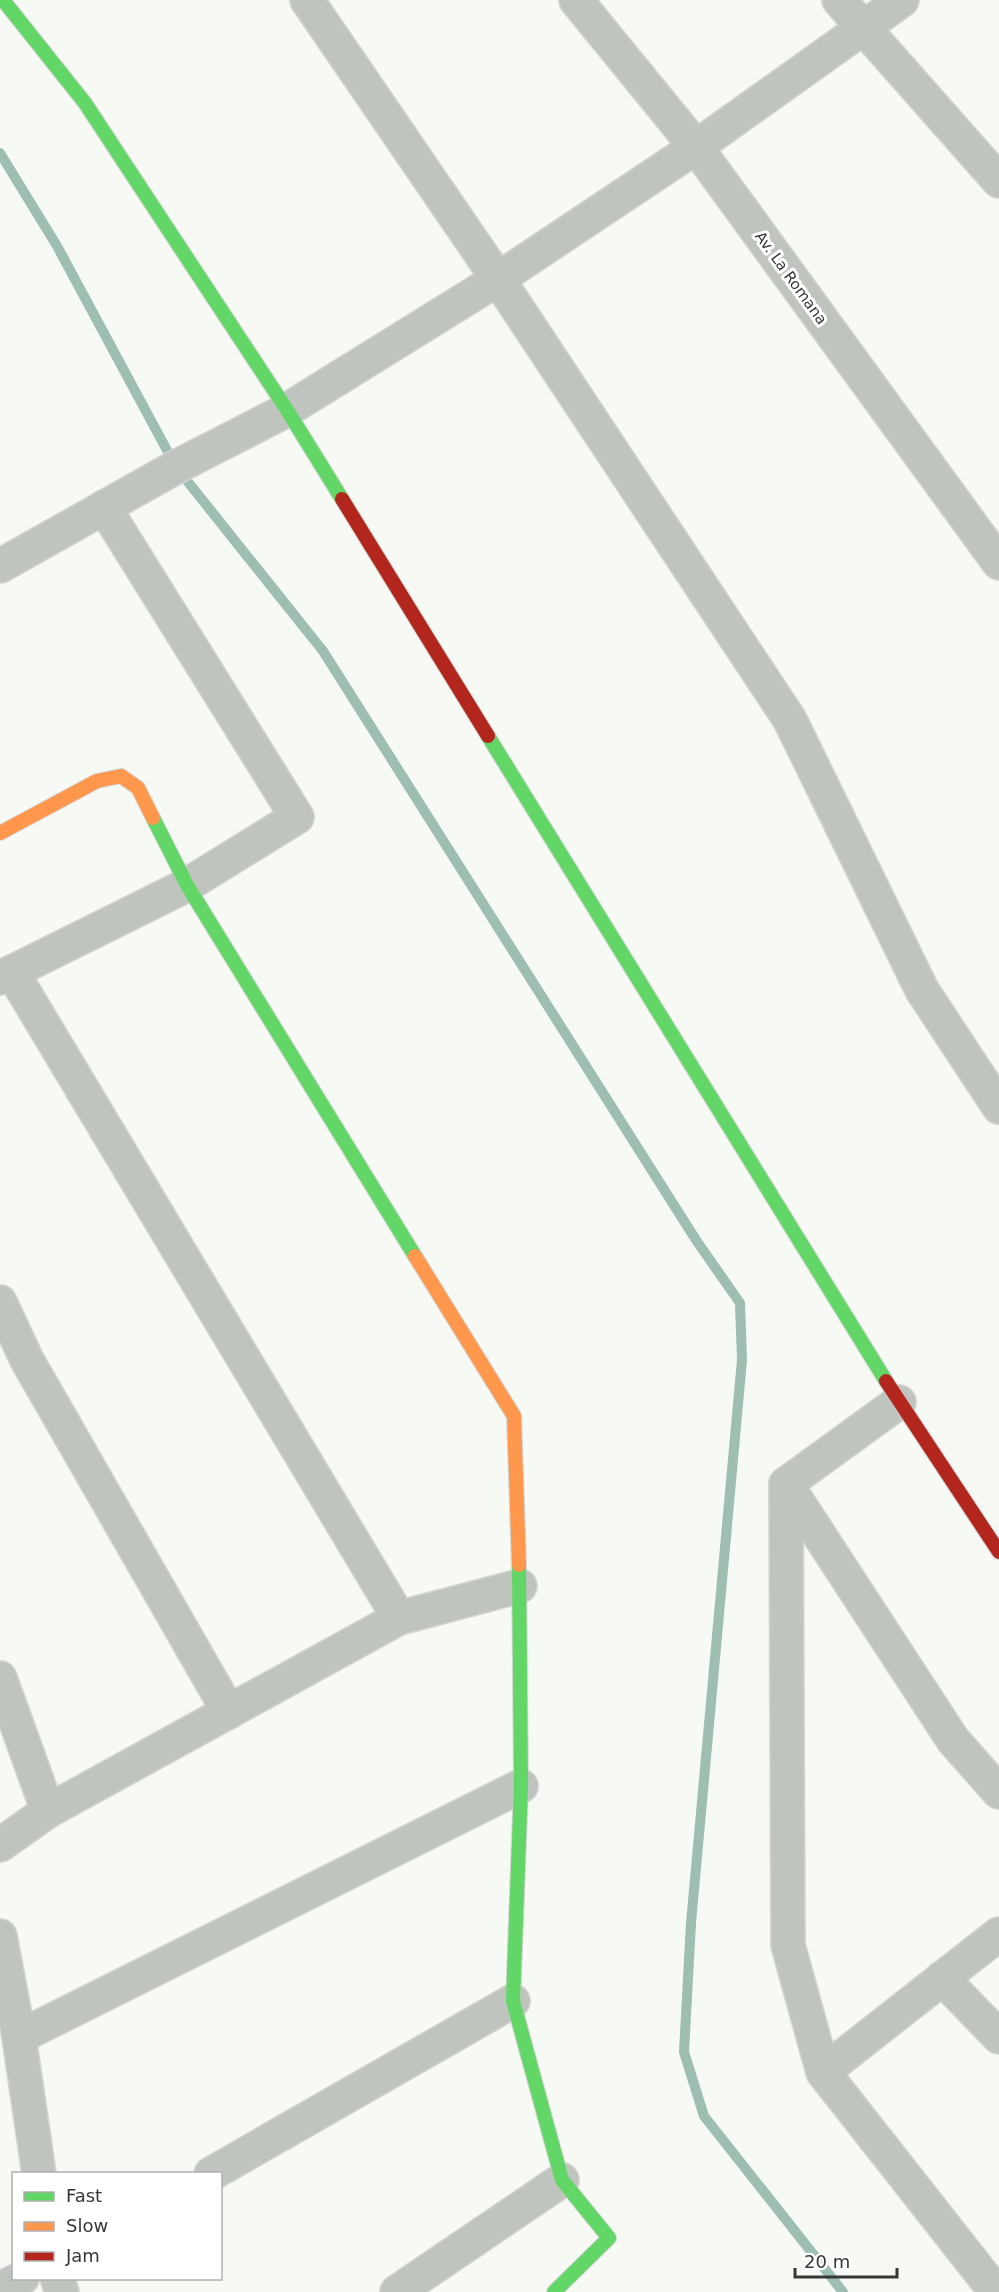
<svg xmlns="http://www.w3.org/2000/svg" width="999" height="2292" viewBox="0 0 999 2292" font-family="'DejaVu Sans',sans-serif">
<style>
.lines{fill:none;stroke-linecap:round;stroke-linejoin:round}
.stream{stroke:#9dbeb0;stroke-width:10}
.street-casing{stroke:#d4d5d3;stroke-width:36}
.fast-casing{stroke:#d4d5d3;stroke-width:16}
.slow-casing{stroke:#d4d5d3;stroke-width:16}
.jam-casing{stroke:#d4d5d3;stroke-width:16}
.street{stroke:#bfc4bf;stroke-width:33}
.fast{stroke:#63d668;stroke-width:14}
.slow{stroke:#ff974d;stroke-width:14}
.jam{stroke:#b3261e;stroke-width:14}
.labels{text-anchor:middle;stroke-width:6;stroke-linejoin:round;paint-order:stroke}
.street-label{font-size:15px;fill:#363835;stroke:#fff}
</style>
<rect width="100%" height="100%" fill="#f7f9f5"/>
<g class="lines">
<path class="stream" d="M 0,153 L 57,246 L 176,467 L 323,651 L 696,1240 L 740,1303 L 742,1360 L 691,1923 L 684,2052 L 704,2116 L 843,2292"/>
<g class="street-casing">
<g id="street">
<path d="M 307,0 L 498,279 L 790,720 L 922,990 L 999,1107"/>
<path d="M 576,0 L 696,147 L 999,563"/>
<path d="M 839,0 L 999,181"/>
<path d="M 0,566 L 176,467 L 287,410 L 498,279 L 696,147 L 902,0"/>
<path d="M 12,972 L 399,1618"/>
<path d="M 0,978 L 187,885 L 297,817 L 104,507"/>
<path d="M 0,1302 L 27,1360 L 229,1712"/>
<path d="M 899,1402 L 786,1484 L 788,1945 L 823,2072 L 996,2292"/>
<path d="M 786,1484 L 953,1740 L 999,1792"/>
<path d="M 0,1678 L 48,1811"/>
<path d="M 0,1845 L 48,1811 L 399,1618 L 520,1586"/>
<path d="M 0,1936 L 19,2037 L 39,2174"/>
<path d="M 942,1978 L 999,2037"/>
<path d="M 19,2037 L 521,1786"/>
<path d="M 823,2072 L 999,1934"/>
<path d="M 211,2174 L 513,2001"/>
<path d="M 57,2278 L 62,2292"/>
<path d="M 0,2289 L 22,2278"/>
<path d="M 397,2292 L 562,2180"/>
</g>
</g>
<g class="fast-casing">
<g id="fast">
<path d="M 3,0 L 85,103 L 287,410 L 342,499"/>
<path d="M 488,736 L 886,1381"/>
<path d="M 153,818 L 187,885 L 415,1256"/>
<path d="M 519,1565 L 521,1786 L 513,2001 L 562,2180 L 609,2238 L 554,2292"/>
</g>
</g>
<g class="slow-casing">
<g id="slow">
<path d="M 0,833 L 97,781 L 121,776 L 138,788 L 153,818"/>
<path d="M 415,1256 L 514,1416 L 519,1565"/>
</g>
</g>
<g class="jam-casing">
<g id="jam">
<path d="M 342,499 L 488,736"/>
<path d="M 886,1381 L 999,1552"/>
</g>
</g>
<use href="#street" class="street"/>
<use href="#fast" class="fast"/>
<use href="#slow" class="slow"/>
<use href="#jam" class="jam"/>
</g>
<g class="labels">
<g class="street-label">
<text transform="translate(791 278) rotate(54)" y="5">Av. La Romana</text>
</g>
</g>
<rect x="12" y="2172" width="210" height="108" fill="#ffffff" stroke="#afafae" stroke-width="1.5"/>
<rect x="24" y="2192" width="30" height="9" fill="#63d668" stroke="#afafae" stroke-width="1.5"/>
<text x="66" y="2202" font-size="18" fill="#363835">Fast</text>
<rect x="24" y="2222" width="30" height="9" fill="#ff974d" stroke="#afafae" stroke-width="1.5"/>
<text x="66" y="2232" font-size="18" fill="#363835">Slow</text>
<rect x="24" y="2252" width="30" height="9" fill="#b3261e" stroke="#afafae" stroke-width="1.5"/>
<text x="66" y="2262" font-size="18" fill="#363835">Jam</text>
<path d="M795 2268v9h102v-9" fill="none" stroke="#363835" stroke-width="3"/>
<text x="804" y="2268" font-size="18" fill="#363835" stroke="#ffffff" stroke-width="4.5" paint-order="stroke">20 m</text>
</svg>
